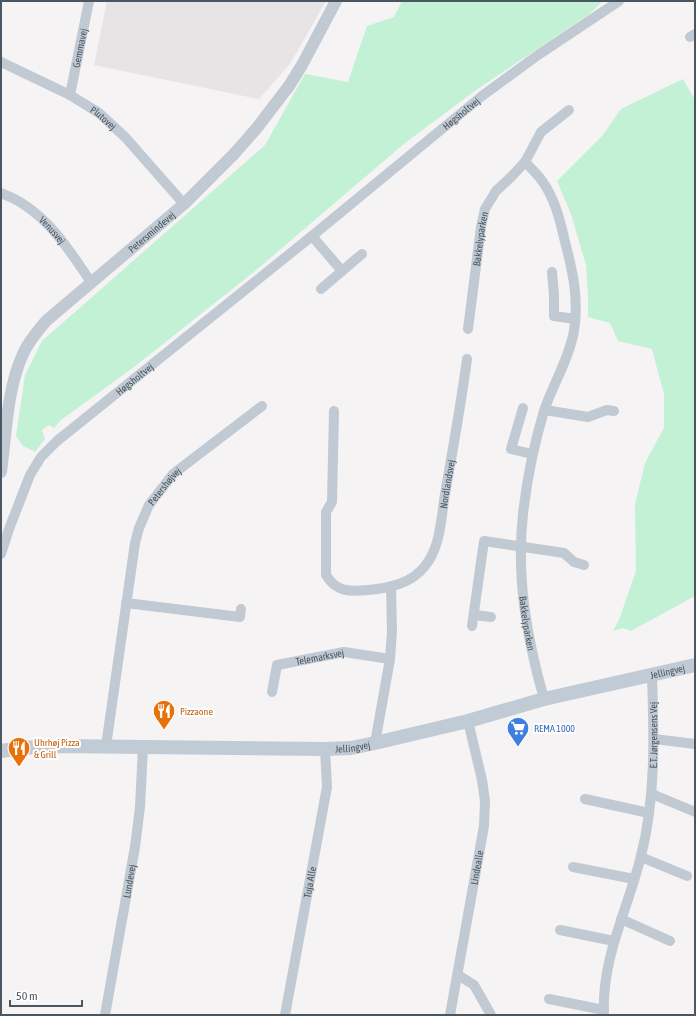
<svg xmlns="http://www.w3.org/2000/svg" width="696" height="1016" viewBox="0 0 696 1016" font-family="'Asap Condensed',sans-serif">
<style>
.education{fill:#e6e4e5}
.green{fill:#c3f1d5}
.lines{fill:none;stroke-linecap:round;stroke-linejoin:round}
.minor{stroke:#c1cad2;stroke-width:10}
.tertiary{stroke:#c1cad2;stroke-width:12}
.secondary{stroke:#c1cbd6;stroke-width:14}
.labels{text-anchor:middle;stroke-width:4;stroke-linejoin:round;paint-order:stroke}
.street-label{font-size:10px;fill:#4a5661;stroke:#fff}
.food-label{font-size:10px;fill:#c56008;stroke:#fff;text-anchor:start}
.shop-label{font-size:10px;fill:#366cbe;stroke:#fff;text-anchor:start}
</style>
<rect width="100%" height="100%" fill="#f5f3f3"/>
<path class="education" d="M 107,1 L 326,1 L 290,64 L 259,99 L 94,65 Z"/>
<g class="green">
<path d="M 402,1 L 603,1 L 588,15 L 476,90 L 405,143 L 255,271 L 134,367 L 61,420 L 54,428 L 49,425 L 42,430 L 45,439 L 35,452 L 23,446 L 16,436 L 25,375 L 42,341 L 265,145 L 305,74 L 348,82 L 367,26 L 394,17 Z"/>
<path d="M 683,79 L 695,100 L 695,596 L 631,631 L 623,628 L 613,631 L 619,620 L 636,571 L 635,504 L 645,463 L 664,428 L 664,394 L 652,349 L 618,341 L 610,323 L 588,317 L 588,298 L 586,265 L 571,214 L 557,181 L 603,135 L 621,109 Z"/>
</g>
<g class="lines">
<g class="minor">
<path d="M 690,37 L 695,34"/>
<path id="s1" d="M 1,62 L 70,95 L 99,113 L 125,137 L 184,204"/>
<path id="s2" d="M 70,95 L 89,1"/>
<path id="s3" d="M 525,162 C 530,167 535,172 540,178 C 554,196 560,219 565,242 C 573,272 579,300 574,331 C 569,359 553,384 544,411 C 534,444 527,479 523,514 C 516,578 527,639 544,699"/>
<path id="s4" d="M 1,193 C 8,196 16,199 23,204 C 53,223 71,253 91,282"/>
<path d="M 312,236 L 342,271"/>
<path d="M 552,272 L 554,295 L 554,316 L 575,319"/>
<path d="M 321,289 L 362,254"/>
<path id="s5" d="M 468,329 L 481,227 L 485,209 L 496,191 L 511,177 L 525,162 L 541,132 L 569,110"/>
<path d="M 523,408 L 511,449 L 532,454"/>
<path d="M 545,410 L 588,417 L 607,410 L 614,411"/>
<path id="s6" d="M 334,411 L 332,502 L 326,512 L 326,575 C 336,592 350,592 368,590 C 389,588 411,584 425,566 C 441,547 441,517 445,494 C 453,449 461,404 467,359"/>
<path id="s7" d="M 1,554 L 9,529 L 30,475 L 41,457 L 57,441 L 312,236 L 482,96 L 538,55 L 619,1"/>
<path d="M 126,603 L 240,617 L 241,609"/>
<path d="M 474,615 L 491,617"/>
<path d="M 472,626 L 484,541 L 564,553 L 574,562 L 584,565"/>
<path id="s8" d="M 272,692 L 277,665 L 344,652 L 390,659"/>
<path d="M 654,739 L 695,744"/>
<path d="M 375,743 L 390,659 L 392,631 L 391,587"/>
<path id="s9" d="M 106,746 L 135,543 L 139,528 L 149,505 L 173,474 L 262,406"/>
<path d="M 652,794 L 695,812"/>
<path d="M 585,799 L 649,813"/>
<path d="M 641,857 L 687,876"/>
<path d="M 573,867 L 634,879"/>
<path d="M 621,919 L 670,941"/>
<path d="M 560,930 L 614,941"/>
<path d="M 458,975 L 474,985 L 491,1015"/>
<path d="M 549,999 L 604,1010"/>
<path id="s10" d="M 105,1015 L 135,847 L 140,807 L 143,747"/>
<path id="s11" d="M 285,1015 L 327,787 L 325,749"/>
<path id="s12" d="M 450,1015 L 484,826 L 485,801 L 482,780 L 468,721"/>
<path id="s13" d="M 604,1015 C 601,959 628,909 641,856 C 656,797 654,736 652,675"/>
</g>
<path class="tertiary" id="s14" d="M 1,472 C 6,435 7,388 23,354 C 28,342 37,332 46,321 L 184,204 L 234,154 L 256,129 L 289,86 L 302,65 L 336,1"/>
<path class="secondary" id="s15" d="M 1,751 L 22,748 L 56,746 L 325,749 L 351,748 L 375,743 L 468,721 L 544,699 L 695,665"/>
</g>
<defs>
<g id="restaurant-pin" transform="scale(1.15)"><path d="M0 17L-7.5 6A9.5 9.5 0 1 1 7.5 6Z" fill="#e8710a" stroke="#fff"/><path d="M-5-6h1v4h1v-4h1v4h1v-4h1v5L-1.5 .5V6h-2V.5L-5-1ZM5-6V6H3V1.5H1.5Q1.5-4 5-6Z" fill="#fff"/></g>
<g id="supermarket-pin" transform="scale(1.15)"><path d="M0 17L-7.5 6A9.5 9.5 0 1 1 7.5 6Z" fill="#3f7fe0" stroke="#fff"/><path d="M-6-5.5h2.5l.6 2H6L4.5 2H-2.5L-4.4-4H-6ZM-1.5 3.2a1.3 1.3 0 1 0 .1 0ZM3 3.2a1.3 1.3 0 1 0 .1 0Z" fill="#fff"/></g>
</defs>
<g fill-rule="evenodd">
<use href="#restaurant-pin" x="164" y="711"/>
<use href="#supermarket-pin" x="518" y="728"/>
<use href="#restaurant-pin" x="19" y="748"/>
</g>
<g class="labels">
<g class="street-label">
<text dy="4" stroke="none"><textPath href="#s2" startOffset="48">Gemmavej</textPath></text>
<text dy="4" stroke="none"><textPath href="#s7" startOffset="648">Høgsholtvej</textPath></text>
<text dy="4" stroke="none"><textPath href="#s1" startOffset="117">Plutovej</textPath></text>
<text dy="4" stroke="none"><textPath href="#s4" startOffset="64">Venusvej</textPath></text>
<text dy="4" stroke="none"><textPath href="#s14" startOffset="299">Petersmindevej</textPath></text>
<text dy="4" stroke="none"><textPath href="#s5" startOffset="91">Bakkelyparken</textPath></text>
<text dy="4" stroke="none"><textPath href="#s7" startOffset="227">Høgsholtvej</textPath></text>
<text dy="4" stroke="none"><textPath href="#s6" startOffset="363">Nordlandsvej</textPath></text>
<text dy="4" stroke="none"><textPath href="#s9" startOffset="270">Petershøjvej</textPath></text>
<text dy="4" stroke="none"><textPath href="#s3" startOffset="482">Bakkelyparken</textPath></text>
<text dy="4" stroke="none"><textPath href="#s8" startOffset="71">Telemarksvej</textPath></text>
<text dy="4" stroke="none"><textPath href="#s15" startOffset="676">Jellingvej</textPath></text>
<text dy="4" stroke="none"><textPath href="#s13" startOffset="286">E.T. Jørgensens Vej</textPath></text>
<text dy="4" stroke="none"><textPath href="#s15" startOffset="352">Jellingvej</textPath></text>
<text dy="4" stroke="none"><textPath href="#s12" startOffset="150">Lindealle</textPath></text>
<text dy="4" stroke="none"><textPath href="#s10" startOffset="136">Lundevej</textPath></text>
<text dy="4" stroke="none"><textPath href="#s11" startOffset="135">Tuja Alle</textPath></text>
</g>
<g class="food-label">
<text x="180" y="715">Pizzaone</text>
<text x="34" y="746">Uhrhøj Pizza<tspan x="34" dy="12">&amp; Grill</tspan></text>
</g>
<g class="shop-label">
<text x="534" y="732">REMA 1000</text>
</g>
</g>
<rect width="696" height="1016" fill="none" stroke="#4a5661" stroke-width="4"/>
<path d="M10 1000v6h72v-6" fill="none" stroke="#4a5661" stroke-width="2"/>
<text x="16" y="1000" font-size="12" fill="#4a5661" stroke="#ffffff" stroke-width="3" paint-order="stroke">50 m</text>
</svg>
